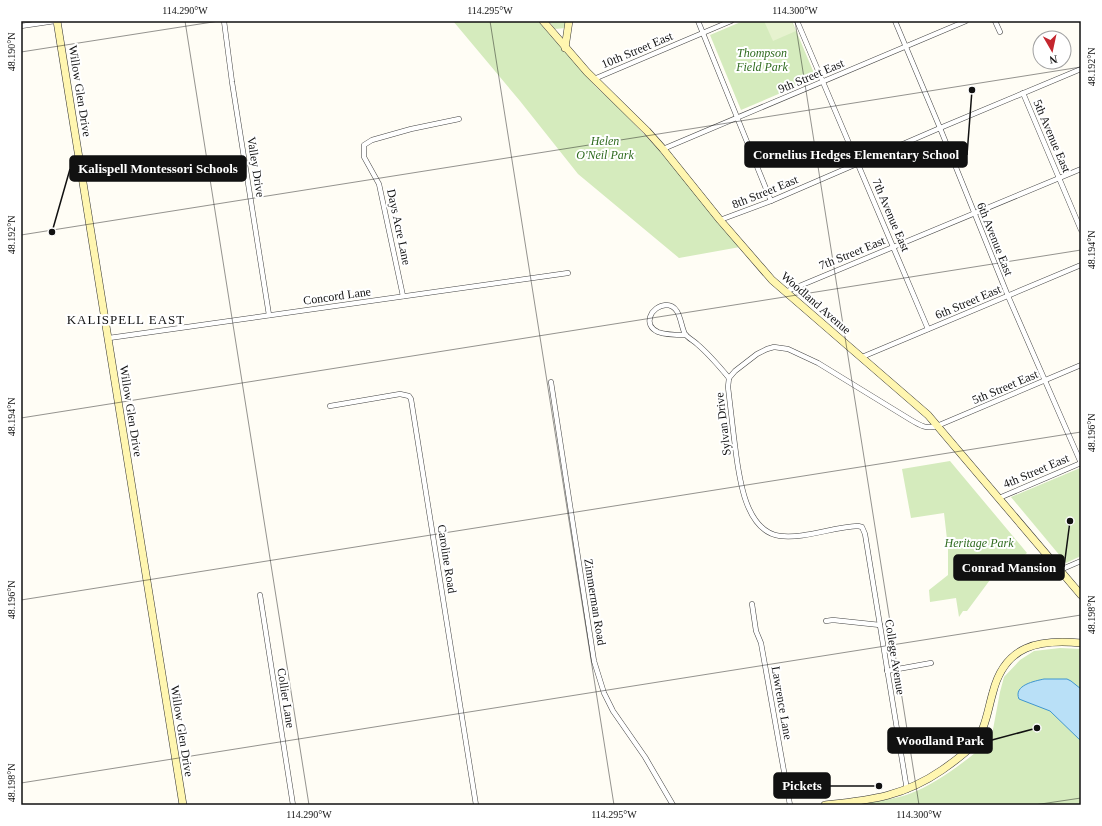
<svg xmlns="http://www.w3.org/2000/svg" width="1102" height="826" viewBox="0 0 1102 826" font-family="'Times New Roman',serif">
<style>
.green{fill:#d5ebbd}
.pitch{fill:#e6f2cf}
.water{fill:#b9e0f7;stroke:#3f96cf}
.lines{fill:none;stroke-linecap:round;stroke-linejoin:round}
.street-casing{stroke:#444;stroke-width:5.5}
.secondary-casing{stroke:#333;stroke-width:8}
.street{stroke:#fff;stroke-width:4.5}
.secondary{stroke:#fff6b0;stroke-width:7}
.ticks{fill:none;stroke:#111;stroke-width:1;stroke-opacity:0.45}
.labels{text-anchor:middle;stroke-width:4;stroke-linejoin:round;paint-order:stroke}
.street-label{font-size:12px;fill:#111;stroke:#fff}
.park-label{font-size:12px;font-style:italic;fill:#2f6b1f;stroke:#fff}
.neighbourhood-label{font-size:13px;letter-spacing:1px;fill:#111;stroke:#fff}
.leader{fill:none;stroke:#111;stroke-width:1.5}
.callout-dot{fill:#111;stroke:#fff;stroke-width:1.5}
.callout{fill:#111;stroke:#111;stroke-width:1.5}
.callout-label{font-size:13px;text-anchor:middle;font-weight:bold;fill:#fff}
.neatline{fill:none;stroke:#111;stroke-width:1.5}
.ticks-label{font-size:10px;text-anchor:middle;fill:#111}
</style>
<rect width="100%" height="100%" fill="#fffdf5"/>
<g class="green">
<path d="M 453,21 L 538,21 L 596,87 L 620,109 L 658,149 L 740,247 L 679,258 L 578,174 L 520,101 Z"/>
<path d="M 549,21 L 566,21 L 565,28 L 555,29 Z"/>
<path d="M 743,21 L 792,21 L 816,78 L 741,110 L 710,35 Z"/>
<path d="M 950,461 L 1027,553 L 1012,565 L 1001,565 L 967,611 L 963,611 L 959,617 L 956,598 L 930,602 L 929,590 L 948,575 L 948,548 L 944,513 L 911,518 L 902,469 Z"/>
<path d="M 1080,468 L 1081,556 L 1066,563 L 1011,497 Z"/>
<path d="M 1060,648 L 1081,649 L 1081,805 L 860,805 C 876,800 893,800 909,794 C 937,784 968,759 991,740 L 1000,692 L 1004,677 L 1020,660 L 1034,651 Z"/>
</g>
<path class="pitch" d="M 764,21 L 791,21 L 796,31 L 773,41 Z"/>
<path class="water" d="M 1044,679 L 1067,679 L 1071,681 L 1081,689 L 1081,741 L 1050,711 L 1019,699 C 1013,685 1035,681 1044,679 Z"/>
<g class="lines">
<g class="street-casing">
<g id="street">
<path d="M 224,21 L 232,82 L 269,315"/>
<path d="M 698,21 L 771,201"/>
<path d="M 797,21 L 928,329"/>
<path d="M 895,21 L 940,128 L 1008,296 L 1081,463"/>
<path d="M 995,21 L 1000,32"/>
<path d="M 21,26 L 55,21"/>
<path d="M 594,79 L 731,21"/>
<path d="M 1023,93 L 1081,230"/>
<path d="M 663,149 L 966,21"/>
<path d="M 720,220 L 771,201 L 940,128 L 1081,69"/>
<path d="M 785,292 L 1081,169"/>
<path d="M 403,296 L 379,184 L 364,157 L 364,145 L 372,140 L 411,129 L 459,119"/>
<path d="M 686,335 C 677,335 666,335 658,332 C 642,325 651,306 666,305 C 681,305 680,325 685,334 C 688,338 694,341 697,344 C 709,354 719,366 729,378"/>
<path d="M 109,338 L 568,273"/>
<path d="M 862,357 L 1081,265"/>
<path d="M 551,382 L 594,661 L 604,693 L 613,711 L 645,757 L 673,805"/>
<path d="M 330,406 L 400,394 L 409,396 L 411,399 L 476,805"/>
<path d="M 999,498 L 1081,463"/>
<path d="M 1060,570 L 1081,561"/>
<path d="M 260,595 L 293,805"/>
<path d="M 752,604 L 756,631 L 761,643 L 790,805"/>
<path d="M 826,621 L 833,620 L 880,625"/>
<path d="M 887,671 L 931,663"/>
<path d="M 907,790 L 865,534 L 862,527 L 858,526 C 833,527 804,539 780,536 C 742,531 738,467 734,438 C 732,421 730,404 728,387 L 729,378 L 735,371 L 757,354 L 767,349 L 774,347 L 788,349 L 818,363 L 911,420 C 921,426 926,429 937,426 L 1081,365"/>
</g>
</g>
<g class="secondary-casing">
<g id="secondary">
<path d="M 57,21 L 183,805"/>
<path d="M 543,21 L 587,72 L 647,131 L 663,149 L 720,220 L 772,280 L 928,415 L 1081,595"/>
<path d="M 565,48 L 569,21"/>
<path d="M 825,805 C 870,800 903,797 942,770 C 952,763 962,756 971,747 C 986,731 987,712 993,692 C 1005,645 1039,639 1081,643"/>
</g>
</g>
<use href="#street" class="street"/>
<use href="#secondary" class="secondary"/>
</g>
<path class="ticks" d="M 185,21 L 309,805M 490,21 L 614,805M 795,21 L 919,805M 21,52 L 219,21M 21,235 L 1081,67M 21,418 L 1081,250M 21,600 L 1081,432M 21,783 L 1081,615M 1034,805 L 1081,798"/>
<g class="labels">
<g class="street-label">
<text transform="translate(637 50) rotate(-23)" y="4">10th Street East</text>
<text transform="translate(811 76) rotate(-23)" y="4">9th Street East</text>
<text transform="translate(80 91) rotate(81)" y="4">Willow Glen Drive</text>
<text transform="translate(1052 136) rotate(67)" y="4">5th Avenue East</text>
<text transform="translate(256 167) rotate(81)" y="4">Valley Drive</text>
<text transform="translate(765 192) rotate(-22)" y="4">8th Street East</text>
<text transform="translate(891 215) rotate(67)" y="4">7th Avenue East</text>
<text transform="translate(399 227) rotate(78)" y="4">Days Acre Lane</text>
<text transform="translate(995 239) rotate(68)" y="4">6th Avenue East</text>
<text transform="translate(852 253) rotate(-22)" y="4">7th Street East</text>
<text transform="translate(337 296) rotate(-8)" y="4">Concord Lane</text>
<text transform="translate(968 302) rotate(-23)" y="4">6th Street East</text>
<text transform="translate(816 303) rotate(41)" y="4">Woodland Avenue</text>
<text transform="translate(1005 387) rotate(-23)" y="4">5th Street East</text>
<text transform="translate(131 411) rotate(81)" y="4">Willow Glen Drive</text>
<text transform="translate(723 424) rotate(-97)" y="4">Sylvan Drive</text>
<text transform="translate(1036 471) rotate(-23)" y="4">4th Street East</text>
<text transform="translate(447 559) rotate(81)" y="4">Caroline Road</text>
<text transform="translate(595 602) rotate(81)" y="4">Zimmerman Road</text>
<text transform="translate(895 657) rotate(81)" y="4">College Avenue</text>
<text transform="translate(286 698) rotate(81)" y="4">Collier Lane</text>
<text transform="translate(782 703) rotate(80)" y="4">Lawrence Lane</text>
<text transform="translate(182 731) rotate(81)" y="4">Willow Glen Drive</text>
</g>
<g class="park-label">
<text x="762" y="57">Thompson<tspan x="762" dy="14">Field Park</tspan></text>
<text x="605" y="145">Helen<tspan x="605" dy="14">O'Neil Park</tspan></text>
<text x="979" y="547">Heritage Park</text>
</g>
<g class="neighbourhood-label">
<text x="126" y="324">KALISPELL EAST</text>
</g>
</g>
<path class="leader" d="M972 90L967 155M52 232L70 169M1070 521L1064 567M1037 728L992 740M879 786L830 786"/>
<g class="callout-dot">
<circle cx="972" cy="90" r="4"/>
<circle cx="52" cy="232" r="4"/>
<circle cx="1070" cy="521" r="4"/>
<circle cx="1037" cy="728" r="4"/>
<circle cx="879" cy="786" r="4"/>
</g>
<g class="callout">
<rect x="745" y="142" width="222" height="25" rx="4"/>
<rect x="70" y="156" width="176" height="25" rx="4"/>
<rect x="954" y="555" width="110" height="25" rx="4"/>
<rect x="888" y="728" width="104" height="25" rx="4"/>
<rect x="774" y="773" width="56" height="25" rx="4"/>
</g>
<g class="callout-label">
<text x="856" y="159">Cornelius Hedges Elementary School</text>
<text x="158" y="173">Kalispell Montessori Schools</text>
<text x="1009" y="572">Conrad Mansion</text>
<text x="940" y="745">Woodland Park</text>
<text x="802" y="790">Pickets</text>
</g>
<rect width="1102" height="826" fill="none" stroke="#ffffff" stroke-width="44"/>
<g transform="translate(1052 50) rotate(171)"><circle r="19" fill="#ffffff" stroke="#a0a0a0"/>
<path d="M0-3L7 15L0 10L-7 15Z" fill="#c4262e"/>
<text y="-6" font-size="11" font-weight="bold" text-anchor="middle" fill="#111111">N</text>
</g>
<rect x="22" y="22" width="1058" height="782" class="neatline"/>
<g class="ticks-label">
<text x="185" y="14">114.290°W</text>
<text x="490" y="14">114.295°W</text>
<text x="795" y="14">114.300°W</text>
<text transform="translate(11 52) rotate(-90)" y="4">48.190°N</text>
<text transform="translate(1091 67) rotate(-90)" y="4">48.192°N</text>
<text transform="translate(11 235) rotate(-90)" y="4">48.192°N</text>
<text transform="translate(1091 250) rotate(-90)" y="4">48.194°N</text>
<text transform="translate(11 417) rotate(-90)" y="4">48.194°N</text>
<text transform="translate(1091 433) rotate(-90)" y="4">48.196°N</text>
<text transform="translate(11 600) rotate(-90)" y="4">48.196°N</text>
<text transform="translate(1091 615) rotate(-90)" y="4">48.198°N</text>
<text transform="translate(11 783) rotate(-90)" y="4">48.198°N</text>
<text x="309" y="818">114.290°W</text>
<text x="614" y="818">114.295°W</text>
<text x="919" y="818">114.300°W</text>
</g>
</svg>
